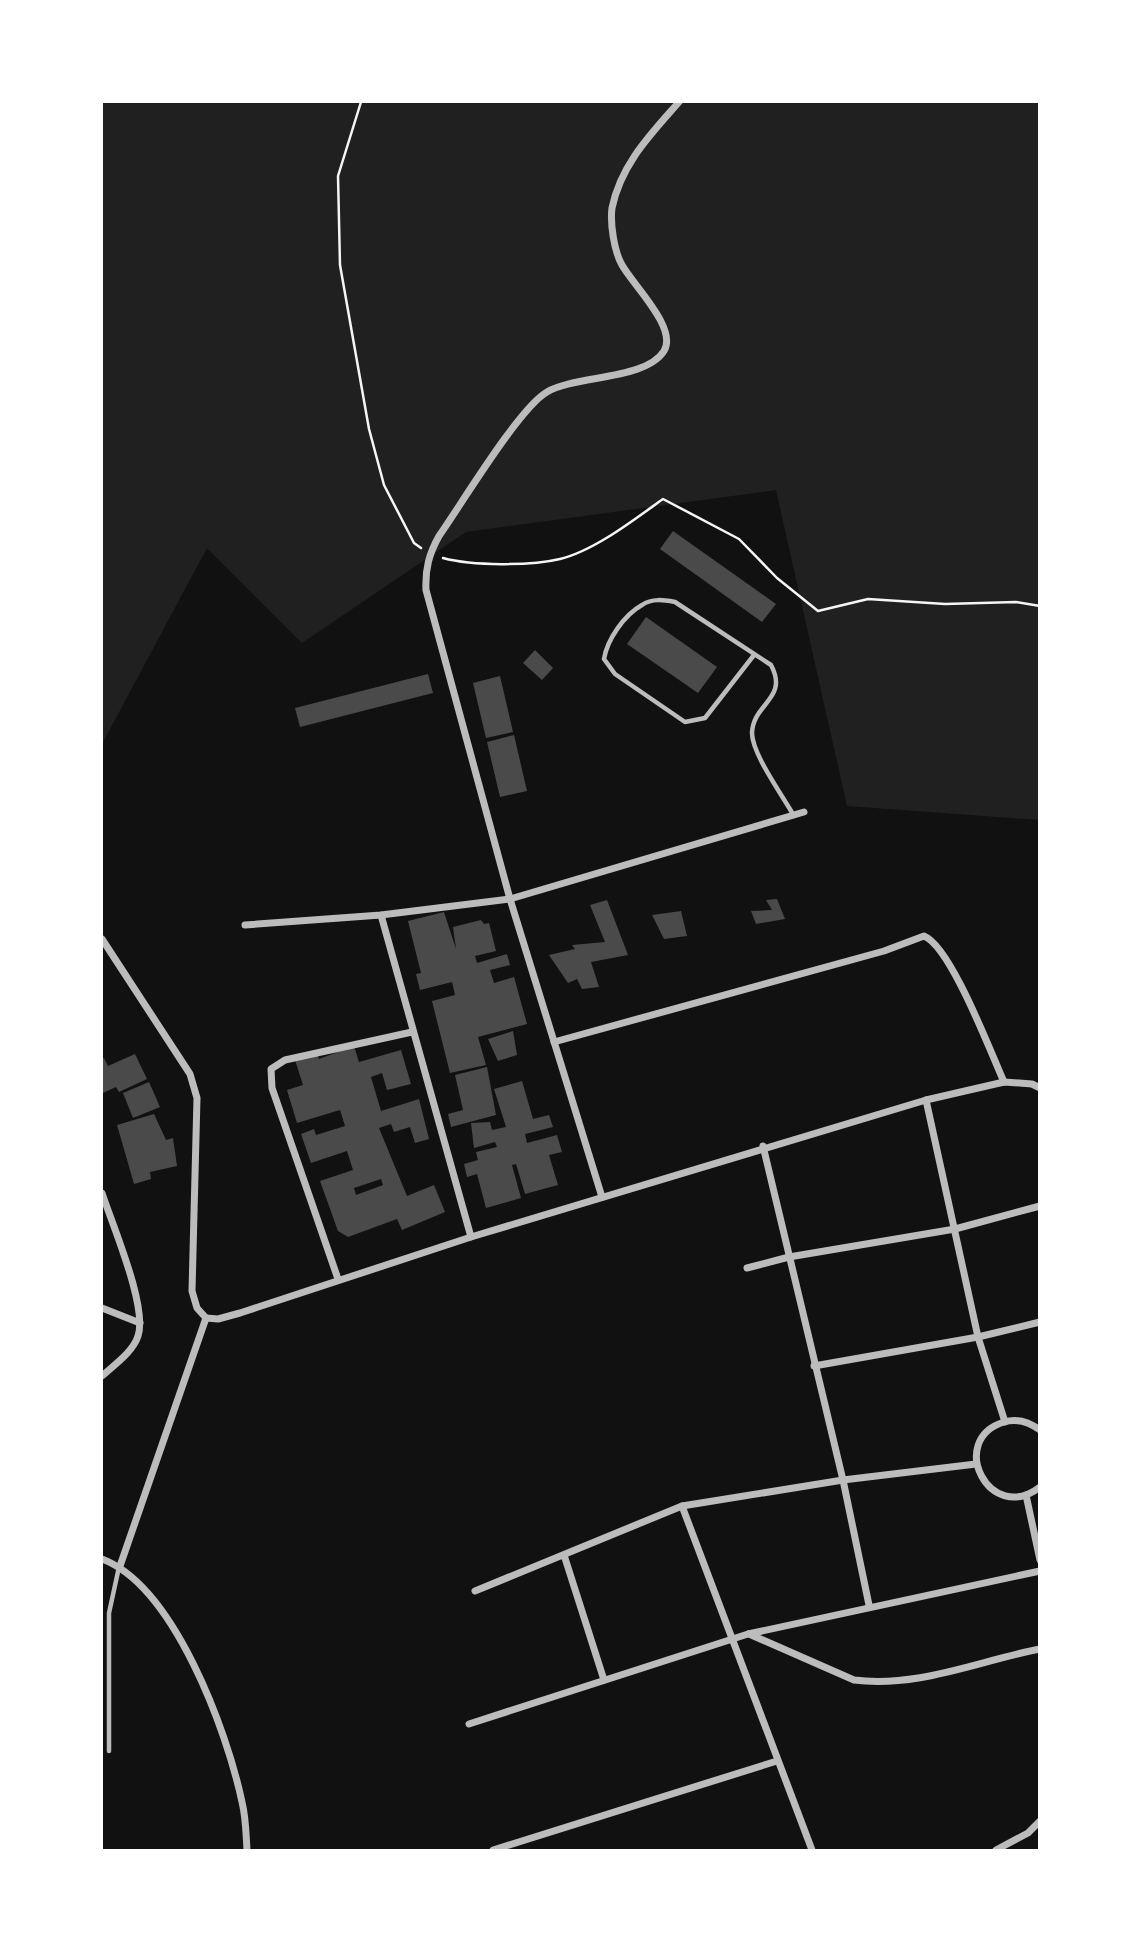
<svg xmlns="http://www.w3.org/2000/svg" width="1141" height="1952" viewBox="0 0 1141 1952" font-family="'Fira Sans',sans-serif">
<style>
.green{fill:#202020}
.building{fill:#4a4a4a;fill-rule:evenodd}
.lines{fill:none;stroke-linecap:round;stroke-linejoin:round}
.path{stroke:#f5f5f5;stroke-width:2.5}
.service{stroke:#bcbcbc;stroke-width:4.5}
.minor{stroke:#bcbcbc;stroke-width:7}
</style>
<rect width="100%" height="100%" fill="#111"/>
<path class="green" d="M 102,102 L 1039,102 L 1039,820 L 847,806 L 776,490 L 466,532 L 302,643 L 207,548 L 102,744 Z"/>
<g class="building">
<path d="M 673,531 L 776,604 L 762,622 L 660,549 Z"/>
<path d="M 646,617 L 717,667 L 698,693 L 627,644 Z"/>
<path d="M 535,650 L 553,668 L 542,680 L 523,663 Z"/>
<path d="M 428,674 L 433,693 L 300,727 L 295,708 Z"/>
<path d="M 500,676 L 513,732 L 486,738 L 473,683 Z"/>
<path d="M 514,735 L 527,791 L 500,797 L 487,742 Z"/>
<path d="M 777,899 L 785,919 L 756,924 L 751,911 L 772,910 L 766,900 Z"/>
<path d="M 607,900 L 628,955 L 591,962 L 599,987 L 582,989 L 577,979 L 568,983 L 549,955 L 575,949 L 572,945 L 605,942 L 590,905 Z"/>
<path d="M 681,911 L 687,936 L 664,939 L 652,915 Z"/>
<path d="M 444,912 L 456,949 L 453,927 L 481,920 L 484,924 L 489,923 L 496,951 L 475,956 L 477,963 L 507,954 L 510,965 L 490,970 L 494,983 L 514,977 L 527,1024 L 478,1037 L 486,1065 L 450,1073 L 432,1001 L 455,995 L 452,982 L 420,990 L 416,974 L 421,973 L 408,921 Z"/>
<path d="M 513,1031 L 517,1055 L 498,1061 L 488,1039 Z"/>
<path d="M 354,1046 L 359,1062 L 401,1050 L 411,1084 L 387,1090 L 382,1073 L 371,1077 L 381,1111 L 419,1099 L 429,1139 L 415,1143 L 410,1127 L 394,1132 L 391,1124 L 379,1128 L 407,1196 L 434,1185 L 445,1212 L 402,1230 L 397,1219 L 348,1237 L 338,1231 L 320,1181 L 353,1170 L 347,1151 L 311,1163 L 301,1134 L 314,1129 L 316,1135 L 345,1126 L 340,1110 L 297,1123 L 287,1090 L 303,1085 L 295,1060 L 317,1054 L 319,1059 ZM 381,1179 L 383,1185 L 356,1195 L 354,1188 Z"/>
<path d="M 135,1054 L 147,1079 L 119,1092 L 116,1087 L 103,1093 L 102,1059 L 104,1058 L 108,1066 Z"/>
<path d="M 487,1067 L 496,1115 L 451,1127 L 448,1114 L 463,1110 L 455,1075 Z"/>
<path d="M 522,1081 L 533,1119 L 549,1115 L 553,1127 L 525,1134 L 527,1143 L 557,1135 L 562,1152 L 549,1155 L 558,1185 L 525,1194 L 516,1164 L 512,1165 L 521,1198 L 486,1208 L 477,1174 L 467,1177 L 464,1164 L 478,1160 L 476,1152 L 497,1147 L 495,1142 L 474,1148 L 471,1123 L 490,1122 L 492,1130 L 506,1127 L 494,1089 Z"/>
<path d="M 149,1082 L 160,1107 L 133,1118 L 123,1093 Z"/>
<path d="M 154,1114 L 166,1140 L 173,1138 L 177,1166 L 150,1172 L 151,1179 L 134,1184 L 117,1125 Z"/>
</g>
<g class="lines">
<g class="path">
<path d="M 361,102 L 338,176 L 340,265 L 369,429 L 384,485 L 414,543 L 421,548"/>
<path d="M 443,558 C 472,566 531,566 560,559 C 594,551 635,519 663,499 L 739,539 L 777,578 L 818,611 L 868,599 L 945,604 L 1016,602 L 1040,606"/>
</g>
<g class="service">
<path d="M 754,655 L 705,718 L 685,722 L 615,674 L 604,659 C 607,640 624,615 642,605 C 652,598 664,600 675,602 L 771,665 C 789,699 753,703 752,733 C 752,754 783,796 794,816"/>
<path d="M 109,1751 L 109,1613 L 119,1567"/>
</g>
<g class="minor">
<path d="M 381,915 L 471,1237"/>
<path d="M 245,925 L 381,915 L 510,899 L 804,812"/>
<path d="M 102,939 L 190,1074 L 197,1098 L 192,1291 L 197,1308 L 206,1318"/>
<path d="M 554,1042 L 884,951 L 924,936 C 951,947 990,1051 1004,1082"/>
<path d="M 926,1100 L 978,1337 L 1005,1422"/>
<path d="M 763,1146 L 843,1480 L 869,1605"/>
<path d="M 102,1193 C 112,1224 148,1307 138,1336 C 133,1352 114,1365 102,1376"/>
<path d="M 602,1197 L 510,899 L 426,590 C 425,569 429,554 439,536 C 461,505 519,408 547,392 C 576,375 646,380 664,351 C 678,328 633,285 622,265 C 614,251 610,223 612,208 C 621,164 651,134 679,102"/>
<path d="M 747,1268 L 789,1257 L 955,1229 L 1040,1206"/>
<path d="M 338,1279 L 272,1088 L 271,1069 L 285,1060 L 412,1032"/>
<path d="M 102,1308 L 140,1323"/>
<path d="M 206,1318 L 218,1319 L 240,1313 L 471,1237 L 926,1100 L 1004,1082 L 1032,1084 L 1040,1088"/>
<path d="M 814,1366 L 978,1337 L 1040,1322"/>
<path d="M 1040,1430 C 1029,1422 1017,1418 1004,1422 C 946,1440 990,1526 1040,1487"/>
<path d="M 1026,1495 L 1040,1560"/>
<path d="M 682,1506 L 812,1850"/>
<path d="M 564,1555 L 604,1680"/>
<path d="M 102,1559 C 174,1586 227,1731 242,1802 C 246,1818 246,1835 247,1850"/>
<path d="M 120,1566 L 206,1318"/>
<path d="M 475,1591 L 682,1506 L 843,1480 L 976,1464"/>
<path d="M 749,1634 L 854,1680 C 918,1688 978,1661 1040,1649"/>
<path d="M 469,1724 L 748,1634 L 1040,1571"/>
<path d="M 493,1850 L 777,1761"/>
<path d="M 996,1850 L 1028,1833 L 1040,1821"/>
</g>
</g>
<rect width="1141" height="1952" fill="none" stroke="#ffffff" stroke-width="206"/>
</svg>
